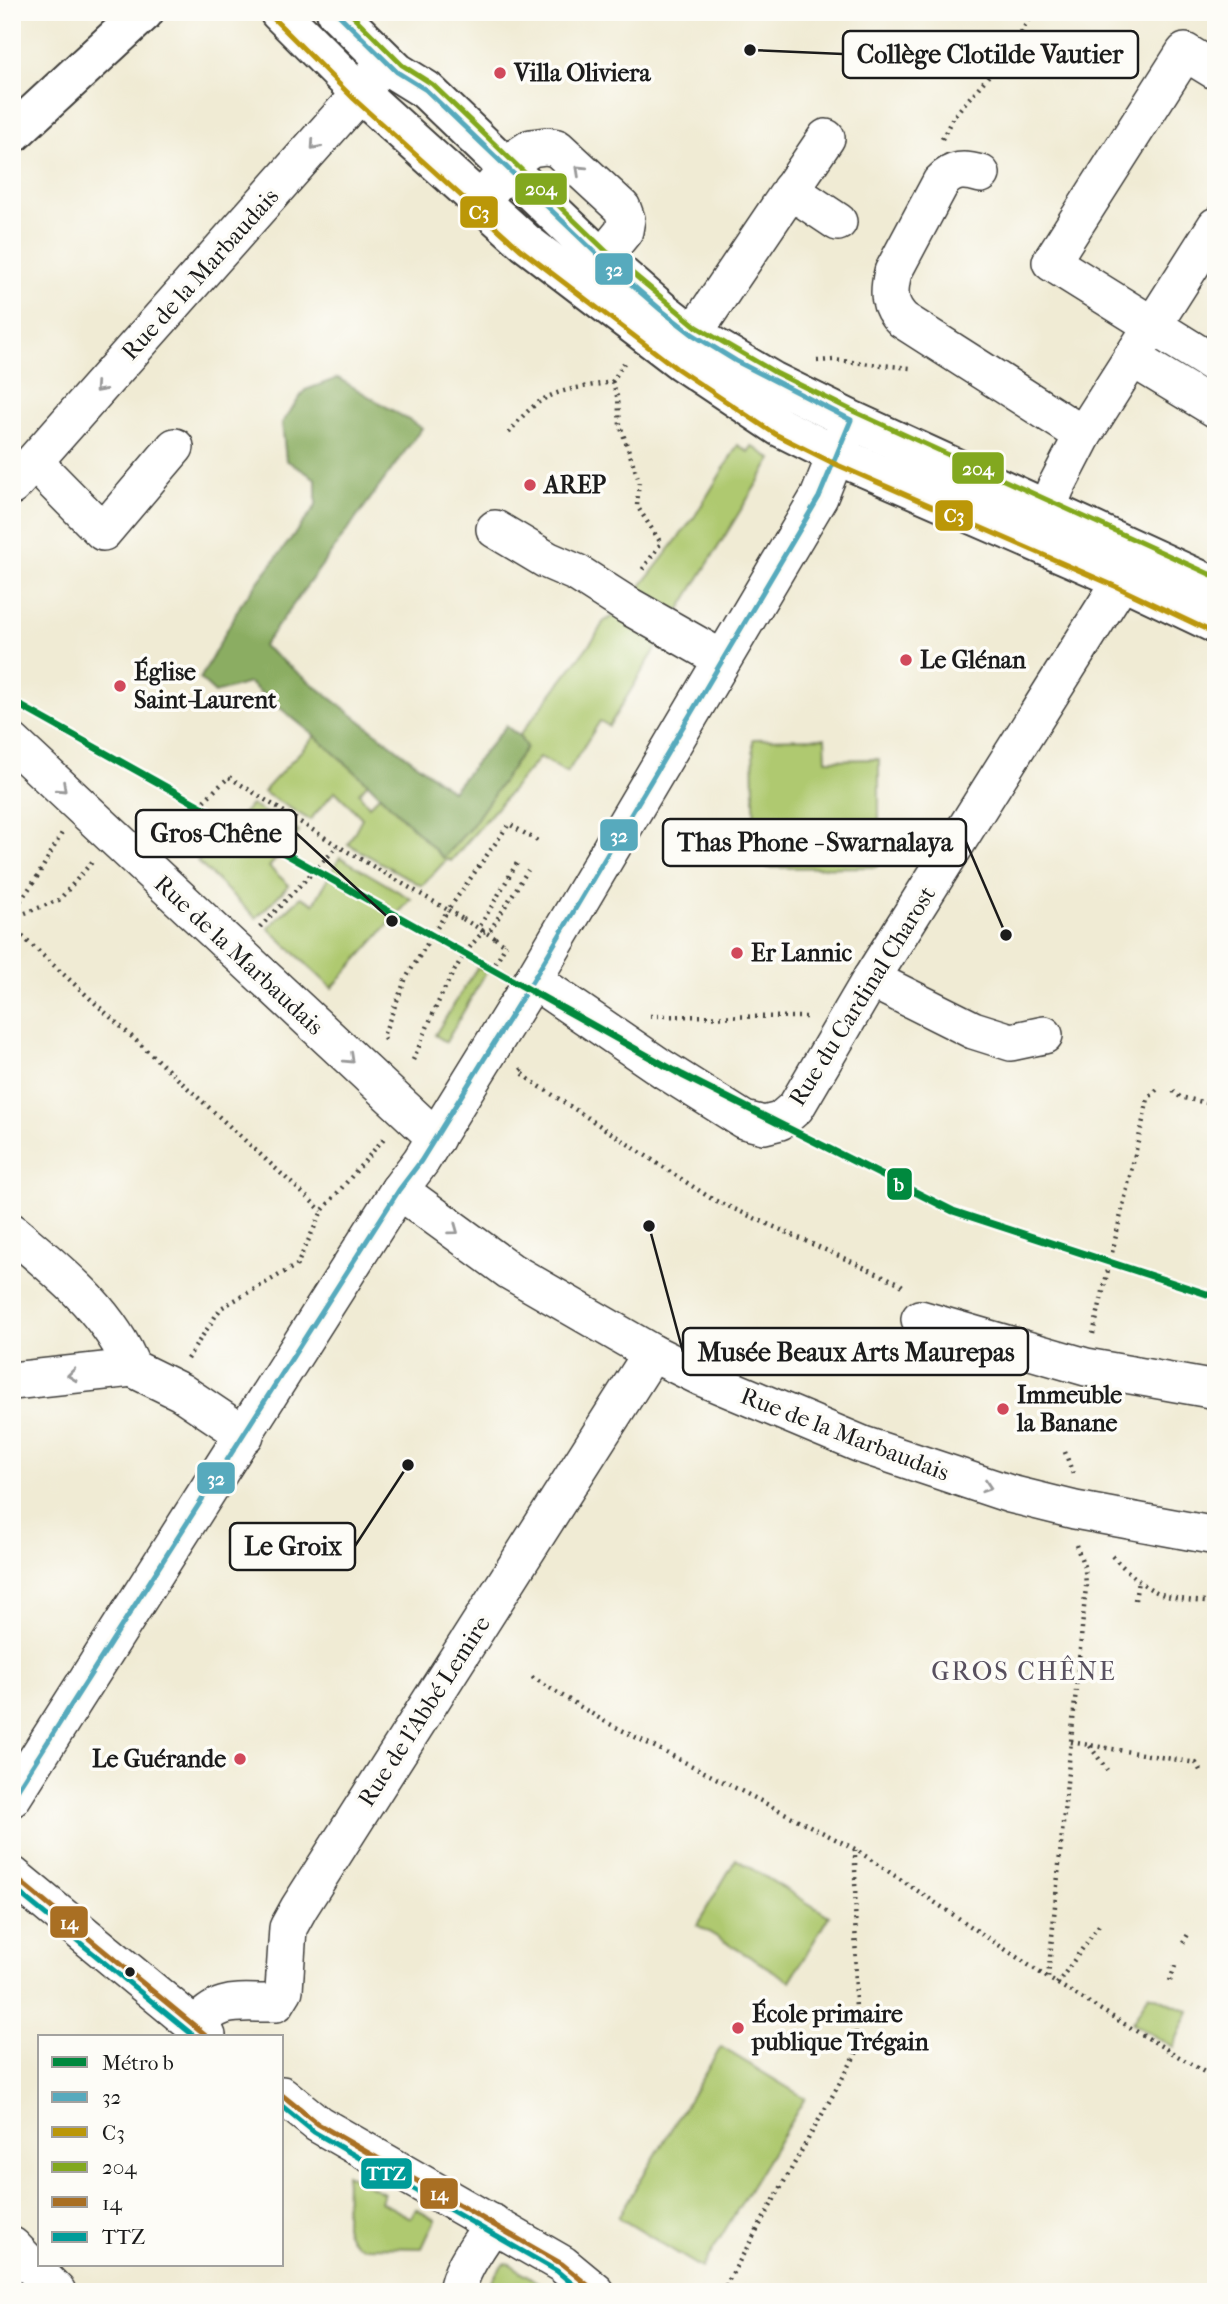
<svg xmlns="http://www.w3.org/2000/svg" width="1228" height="2304" viewBox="0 0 1228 2304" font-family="'IM FELL French Canon',serif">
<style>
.green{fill:#afc96f;stroke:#667246;stroke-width:2}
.forest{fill:#8bad62;stroke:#54643f;stroke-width:2}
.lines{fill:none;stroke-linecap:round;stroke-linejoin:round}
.minor-casing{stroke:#3c3b38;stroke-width:40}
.major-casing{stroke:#3c3b38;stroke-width:42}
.path{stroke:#3c3b38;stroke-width:4.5;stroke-dasharray:2 5;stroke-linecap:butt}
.minor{stroke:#fff;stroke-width:37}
.major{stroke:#fff;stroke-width:38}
.path-bridge{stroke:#3c3b38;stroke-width:4.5;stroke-dasharray:2 5;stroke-linecap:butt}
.bus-1-casing{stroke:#fdfcf7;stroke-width:10}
.bus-2-casing{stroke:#fdfcf7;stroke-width:10}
.bus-3-casing{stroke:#fdfcf7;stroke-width:10}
.bus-4-casing{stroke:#fdfcf7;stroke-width:10}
.bus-5-casing{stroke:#fdfcf7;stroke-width:10}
.bus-1{stroke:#57aabd;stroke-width:5}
.bus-2{stroke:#bb9708;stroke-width:5}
.bus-3{stroke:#82a81f;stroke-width:5}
.bus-4{stroke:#a96f23;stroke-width:5}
.bus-5{stroke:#009c99;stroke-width:5}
.metro-1-casing{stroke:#fdfcf7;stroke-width:12}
.metro-1{stroke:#00893e;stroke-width:7}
.oneway{stroke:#999}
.poi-dot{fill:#d1495b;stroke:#fdfcf7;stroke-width:2.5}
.bus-dot{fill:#1c1c1c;stroke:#fdfcf7;stroke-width:2.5}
.labels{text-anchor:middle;stroke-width:7;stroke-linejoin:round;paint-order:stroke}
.poi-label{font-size:24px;font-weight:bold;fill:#1c1c1c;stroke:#fdfcf7;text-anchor:start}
.street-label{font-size:24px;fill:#1c1c1c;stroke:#fdfcf7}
.neighbourhood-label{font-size:26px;letter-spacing:2px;fill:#58505f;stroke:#fdfcf7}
.leader{fill:none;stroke:#1c1c1c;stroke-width:2.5}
.callout-dot{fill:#1c1c1c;stroke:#fdfcf7;stroke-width:2.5}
.callout{fill:#fdfcf7;stroke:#1c1c1c;stroke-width:2.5}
.callout-label{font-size:26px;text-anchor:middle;font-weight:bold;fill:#1c1c1c}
.line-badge{stroke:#fdfcf7;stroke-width:2.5}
.badge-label{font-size:19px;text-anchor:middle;font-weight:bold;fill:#fff}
</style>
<rect width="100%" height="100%" fill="#fdfcf7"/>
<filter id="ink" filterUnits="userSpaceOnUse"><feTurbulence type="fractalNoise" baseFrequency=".0143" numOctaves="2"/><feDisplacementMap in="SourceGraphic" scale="14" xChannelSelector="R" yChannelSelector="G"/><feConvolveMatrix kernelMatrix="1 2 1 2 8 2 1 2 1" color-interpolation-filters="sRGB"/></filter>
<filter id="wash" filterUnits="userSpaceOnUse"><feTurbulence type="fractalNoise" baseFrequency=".00686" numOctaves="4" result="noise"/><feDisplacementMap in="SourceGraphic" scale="28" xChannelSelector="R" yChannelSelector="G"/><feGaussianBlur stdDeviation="1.57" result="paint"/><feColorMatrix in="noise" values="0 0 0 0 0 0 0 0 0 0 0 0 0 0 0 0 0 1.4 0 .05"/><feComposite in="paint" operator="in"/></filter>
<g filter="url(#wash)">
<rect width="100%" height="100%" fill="#f0ebd4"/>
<g class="green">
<path d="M 738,445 L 748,452 L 752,446 L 772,459 L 674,619 L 635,594 L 695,516 Z"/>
<path d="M 621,612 L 660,642 L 609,726 L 600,721 L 567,773 L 540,757 L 451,861 L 447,859 L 422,886 L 348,844 L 362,818 L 335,791 L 310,820 L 263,792 L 315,736 L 368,783 L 359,793 L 369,806 L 380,795 L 443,857 L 471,827 L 526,747 L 519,736 L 595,637 L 604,621 Z"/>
<path d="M 825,738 L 826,760 L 879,759 L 879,833 L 892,841 L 876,867 L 767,868 L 767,853 L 755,853 L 753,739 Z"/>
<path d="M 251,805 L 299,832 L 269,867 L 289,885 L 256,918 L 197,861 Z"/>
<path d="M 340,857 L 411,899 L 332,988 L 268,928 L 301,897 L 314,904 Z"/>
<path d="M 478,966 L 486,972 L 446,1042 L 435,1035 Z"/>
<path d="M 736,1859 L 829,1916 L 790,1981 L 697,1925 Z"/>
<path d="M 1149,1994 L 1189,2011 L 1173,2047 L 1132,2023 Z"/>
<path d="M 721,2047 L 805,2098 L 702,2268 L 618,2217 Z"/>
<path d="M 346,2174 L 384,2193 L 381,2202 L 411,2218 L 416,2209 L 435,2220 L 422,2248 L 366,2247 C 353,2245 347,2238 345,2226 Z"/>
<path d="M 505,2263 L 510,2264 L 552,2292 L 484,2292 L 502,2265 Z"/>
</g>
<path class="forest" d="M 338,378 L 422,428 L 263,646 L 452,791 L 506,726 L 519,736 L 526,747 L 471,827 L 443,858 L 368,783 L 315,736 L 249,683 L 215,693 L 200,679 L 241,604 L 316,506 L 316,479 L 286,460 L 282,423 L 305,390 Z"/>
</g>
<g filter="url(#ink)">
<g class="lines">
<g class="minor-casing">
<g id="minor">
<path d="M 1216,71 L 1185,52 L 1051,262 L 1216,365"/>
<path d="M 981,174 C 964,169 953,169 941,182 L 893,272 C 888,292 888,306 903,320 L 1083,435"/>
<path d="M 790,190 L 838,222"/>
<path d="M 479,203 L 519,156 L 531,148 L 546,146 L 557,148 L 622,208 L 626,219 L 624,231 L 583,281"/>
<path d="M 677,358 L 826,138"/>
<path d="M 1132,358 L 1216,409"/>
<path d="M 34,462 L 103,532 L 175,447"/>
<path d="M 12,486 L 349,106 L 385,61"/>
<path d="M 495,529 L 547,560 L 577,573 L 627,605 L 722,659"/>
<path d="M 1036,537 L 1056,487 L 1083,435 L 1216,226"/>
<path d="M 12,742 L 436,1138"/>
<path d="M 871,979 L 973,1030 L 1011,1042 L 1044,1035"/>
<path d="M 533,980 L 663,1069 L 744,1120 L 764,1125 L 780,1121 L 796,1107 L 871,979 L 1115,591 L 1134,550"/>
<path d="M 399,1190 L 510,1271 L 652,1353 L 701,1377 L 863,1445 L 1010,1494 L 1075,1510 L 1216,1536"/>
<path d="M 12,1232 C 59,1272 109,1310 132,1368 L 181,1392 L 245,1435"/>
<path d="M 920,1319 L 1086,1367 L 1216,1390"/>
<path d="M 12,1381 L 132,1368"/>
<path d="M 12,1798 L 399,1190 L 421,1161 L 533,980 L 819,497 L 848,425"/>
<path d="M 12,1875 L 207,2036"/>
<path d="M 195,2027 C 220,1996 239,2004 276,2003 L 284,1990 L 288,1928 L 299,1908 L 652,1353"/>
<path d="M 282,2095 L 318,2124 L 562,2264 L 596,2292"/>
<path d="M 12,2246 L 57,2292"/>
<path d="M 457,2292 C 460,2268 481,2243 493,2223"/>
</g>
</g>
<g class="major-casing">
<g id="major">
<path d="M 279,12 L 360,93 L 525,242 L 681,361 L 780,427 L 836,455 L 1121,579 L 1216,624"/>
<path d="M 336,12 L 397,72 L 426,90 L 601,258 L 661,310 L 692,334 L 772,381 L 851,420 L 1216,587"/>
<path d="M 12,134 L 144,12"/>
</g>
</g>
<g class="path">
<path d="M 942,139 L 953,117 L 1011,50 L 1033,12"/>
<path d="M 817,361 L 833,360 L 910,368 L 912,366"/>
<path d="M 612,382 L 624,363"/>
<path d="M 509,433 C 541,389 562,391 612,382 L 618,399 L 620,425 L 639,481 L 637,506 L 661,543 L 640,573"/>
<path d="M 163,839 L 229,777 L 338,846 L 448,910 L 509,824 L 541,843"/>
<path d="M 12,912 L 36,879 L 62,833"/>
<path d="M 12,918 L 59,900 L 92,862"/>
<path d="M 12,927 L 322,1211"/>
<path d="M 260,927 L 338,846"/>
<path d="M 483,932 L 491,929 L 528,870"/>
<path d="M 495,938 L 506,945"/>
<path d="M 466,951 L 494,966 L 506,944"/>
<path d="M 650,1016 L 809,1017"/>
<path d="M 385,1040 L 383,1036 L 406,978 L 448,910 L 463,919"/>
<path d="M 413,1060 C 433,1016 449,967 483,932 L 480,926 L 517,863"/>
<path d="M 522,1069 L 520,1071 L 530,1080 L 712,1199 L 899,1283 L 905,1288"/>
<path d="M 1173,1091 L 1180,1097 L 1216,1105"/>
<path d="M 1093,1334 L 1148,1099 L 1160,1086"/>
<path d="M 187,1359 L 221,1308 L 297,1265 L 322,1211 L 386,1136"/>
<path d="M 1065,1452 L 1073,1474"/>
<path d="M 1076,1545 L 1085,1569 L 1086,1587 L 1048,1978 L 1216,2079"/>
<path d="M 1112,1556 C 1152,1596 1160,1598 1216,1603"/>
<path d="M 1135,1600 L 1138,1581"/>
<path d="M 532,1677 L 602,1720 L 855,1849 L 1048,1978"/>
<path d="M 1071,1742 L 1196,1763 L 1202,1774"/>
<path d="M 1090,1746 L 1107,1770"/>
<path d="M 1183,1943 L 1190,1931"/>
<path d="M 1170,1981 L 1175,1966"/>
<path d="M 1057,1984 L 1100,1924"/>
<path d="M 722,2292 L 856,2054 L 855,1850"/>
</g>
<use href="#minor" class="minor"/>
<use href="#major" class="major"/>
<path class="path-bridge" d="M 463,919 L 495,938"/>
<g class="bus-1-casing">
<path id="bus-1" d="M 12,1798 L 399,1190 L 421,1161 L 533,980 L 819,497 L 851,420 L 736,361 L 692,334 L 661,310 L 601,258 L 426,90 L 397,72 L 336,12"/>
</g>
<g class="bus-2-casing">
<path id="bus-2" d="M 273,18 L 354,99 L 520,249 L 676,368 L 775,434 L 833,463 L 1117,587 L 1212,632"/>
</g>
<g class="bus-3-casing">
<path id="bus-3" d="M 349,12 L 402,65 L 432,84 L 607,252 L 697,327 L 776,373 L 855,412 L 1216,577"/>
</g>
<g class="bus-4-casing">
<g id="bus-4">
<path d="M 12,1875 L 207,2036"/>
<path d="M 282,2095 L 318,2124 L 562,2264 L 596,2292"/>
</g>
</g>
<g class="bus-5-casing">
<g id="bus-5">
<path d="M 12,1887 L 194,2036"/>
<path d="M 282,2106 L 314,2132 L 557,2271 L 582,2292"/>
</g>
</g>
<use href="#bus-1" class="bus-1"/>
<use href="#bus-2" class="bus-2"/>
<use href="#bus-3" class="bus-3"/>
<use href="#bus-4" class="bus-4"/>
<use href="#bus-5" class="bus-5"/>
<g class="metro-1-casing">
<path id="metro-1" d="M 12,701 L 682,1075 L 953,1211 L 1216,1297"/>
</g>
<use href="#metro-1" class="metro-1"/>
</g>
<defs><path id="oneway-chevron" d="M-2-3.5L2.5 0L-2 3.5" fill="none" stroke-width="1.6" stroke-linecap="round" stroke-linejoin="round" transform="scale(1.75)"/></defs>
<g class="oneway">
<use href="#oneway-chevron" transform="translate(315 145) rotate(132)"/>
<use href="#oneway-chevron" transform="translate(580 170) rotate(-137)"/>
<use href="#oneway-chevron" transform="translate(99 388) rotate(132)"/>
<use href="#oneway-chevron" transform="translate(62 788) rotate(43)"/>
<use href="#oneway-chevron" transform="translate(350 1059) rotate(43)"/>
<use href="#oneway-chevron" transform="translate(454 1230) rotate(36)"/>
<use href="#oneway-chevron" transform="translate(72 1375) rotate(174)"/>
<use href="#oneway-chevron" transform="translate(987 1487) rotate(18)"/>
</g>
</g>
<g class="poi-dot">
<circle cx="500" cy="73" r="7"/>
<circle cx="530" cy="485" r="7"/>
<circle cx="906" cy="660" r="7"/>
<circle cx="120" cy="686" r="7"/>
<circle cx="737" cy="953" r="7"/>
<circle cx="1003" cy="1409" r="7"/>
<circle cx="240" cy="1759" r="7"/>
<circle cx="738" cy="2028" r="7"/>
</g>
<circle class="bus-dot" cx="130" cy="1972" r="6"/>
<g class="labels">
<g class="poi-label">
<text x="514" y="81">Villa Oliviera</text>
<text x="544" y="493">AREP</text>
<text x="920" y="668">Le Glénan</text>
<text x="134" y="680">Église<tspan x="134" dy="28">Saint-Laurent</tspan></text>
<text x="751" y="961">Er Lannic</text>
<text x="1017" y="1403">Immeuble<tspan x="1017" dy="28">la Banane</tspan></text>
<text x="226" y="1767" text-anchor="end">Le Guérande</text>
<text x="752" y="2022">École primaire<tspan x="752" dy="28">publique Trégain</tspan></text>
</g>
<g class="street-label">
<text transform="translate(200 274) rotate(-48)" y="8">Rue de la Marbaudais</text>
<text transform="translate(239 955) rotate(43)" y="8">Rue de la Marbaudais</text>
<text transform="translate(862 996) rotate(-58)" y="8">Rue du Cardinal Charost</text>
<text transform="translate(845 1434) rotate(21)" y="8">Rue de la Marbaudais</text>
<text transform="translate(424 1711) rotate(-57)" y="8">Rue de l'Abbé Lemire</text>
</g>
<g class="neighbourhood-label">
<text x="1024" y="1680">GROS CHÊNE</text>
</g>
</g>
<path class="leader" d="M750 50L843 54M392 921L296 833M1006 935L966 842M649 1226L683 1352M408 1465L355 1546"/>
<g class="callout-dot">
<circle cx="750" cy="50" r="7"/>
<circle cx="392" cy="921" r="7"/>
<circle cx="1006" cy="935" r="7"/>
<circle cx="649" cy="1226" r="7"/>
<circle cx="408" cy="1465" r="7"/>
</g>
<g class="callout">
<rect x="843" y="31" width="295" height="47" rx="7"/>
<rect x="136" y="810" width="160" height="47" rx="7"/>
<rect x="663" y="819" width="303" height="47" rx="7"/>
<rect x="683" y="1328" width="345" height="47" rx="7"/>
<rect x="230" y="1523" width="125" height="47" rx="7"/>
</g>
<g class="callout-label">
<text x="990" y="63">Collège Clotilde Vautier</text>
<text x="216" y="842">Gros-Chêne</text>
<text x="815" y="851">Thas Phone - Swarnalaya</text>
<text x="856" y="1361">Musée Beaux Arts Maurepas</text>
<text x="293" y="1555">Le Groix</text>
</g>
<g class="line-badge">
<rect x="514" y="172" width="54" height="34" rx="7" fill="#82a81f"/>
<rect x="459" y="195" width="40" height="34" rx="7" fill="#bb9708"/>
<rect x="594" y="252" width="40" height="34" rx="7" fill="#57aabd"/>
<rect x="951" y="451" width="54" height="34" rx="7" fill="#82a81f"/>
<rect x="934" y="499" width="40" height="33" rx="7" fill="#bb9708"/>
<rect x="599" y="818" width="40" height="34" rx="7" fill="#57aabd"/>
<rect x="886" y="1167" width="27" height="34" rx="7" fill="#00893e"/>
<rect x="196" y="1461" width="40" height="34" rx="7" fill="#57aabd"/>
<rect x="49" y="1905" width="40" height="34" rx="7" fill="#a96f23"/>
<rect x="360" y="2157" width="53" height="33" rx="7" fill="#009c99"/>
<rect x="419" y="2177" width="40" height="33" rx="7" fill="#a96f23"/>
</g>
<g class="badge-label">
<text x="541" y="195">204</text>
<text x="479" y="219">C3</text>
<text x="614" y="276">32</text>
<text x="978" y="475">204</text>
<text x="954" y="522">C3</text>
<text x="619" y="842">32</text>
<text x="899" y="1191">b</text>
<text x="216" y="1485">32</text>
<text x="69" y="1929">14</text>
<text x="386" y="2180">TTZ</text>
<text x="439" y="2200">14</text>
</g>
<rect width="1228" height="2304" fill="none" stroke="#fdfcf7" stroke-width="42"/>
<rect x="38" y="2035" width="245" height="231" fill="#fdfcf7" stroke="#a3a29f" stroke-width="2"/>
<rect x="52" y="2057" width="35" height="10" fill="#00893e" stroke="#a3a29f" stroke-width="2"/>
<text x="102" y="2070" font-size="21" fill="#1c1c1c">Métro b</text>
<rect x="52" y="2092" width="35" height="10" fill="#57aabd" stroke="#a3a29f" stroke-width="2"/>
<text x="102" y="2104" font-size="21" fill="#1c1c1c">32</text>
<rect x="52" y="2127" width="35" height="10" fill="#bb9708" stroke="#a3a29f" stroke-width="2"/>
<text x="102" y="2140" font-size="21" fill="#1c1c1c">C3</text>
<rect x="52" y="2162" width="35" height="10" fill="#82a81f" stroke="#a3a29f" stroke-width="2"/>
<text x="102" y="2174" font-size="21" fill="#1c1c1c">204</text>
<rect x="52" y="2197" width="35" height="10" fill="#a96f23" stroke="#a3a29f" stroke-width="2"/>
<text x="102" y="2210" font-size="21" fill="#1c1c1c">14</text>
<rect x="52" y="2232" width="35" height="10" fill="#009c99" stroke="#a3a29f" stroke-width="2"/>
<text x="102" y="2244" font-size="21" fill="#1c1c1c">TTZ</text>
</svg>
